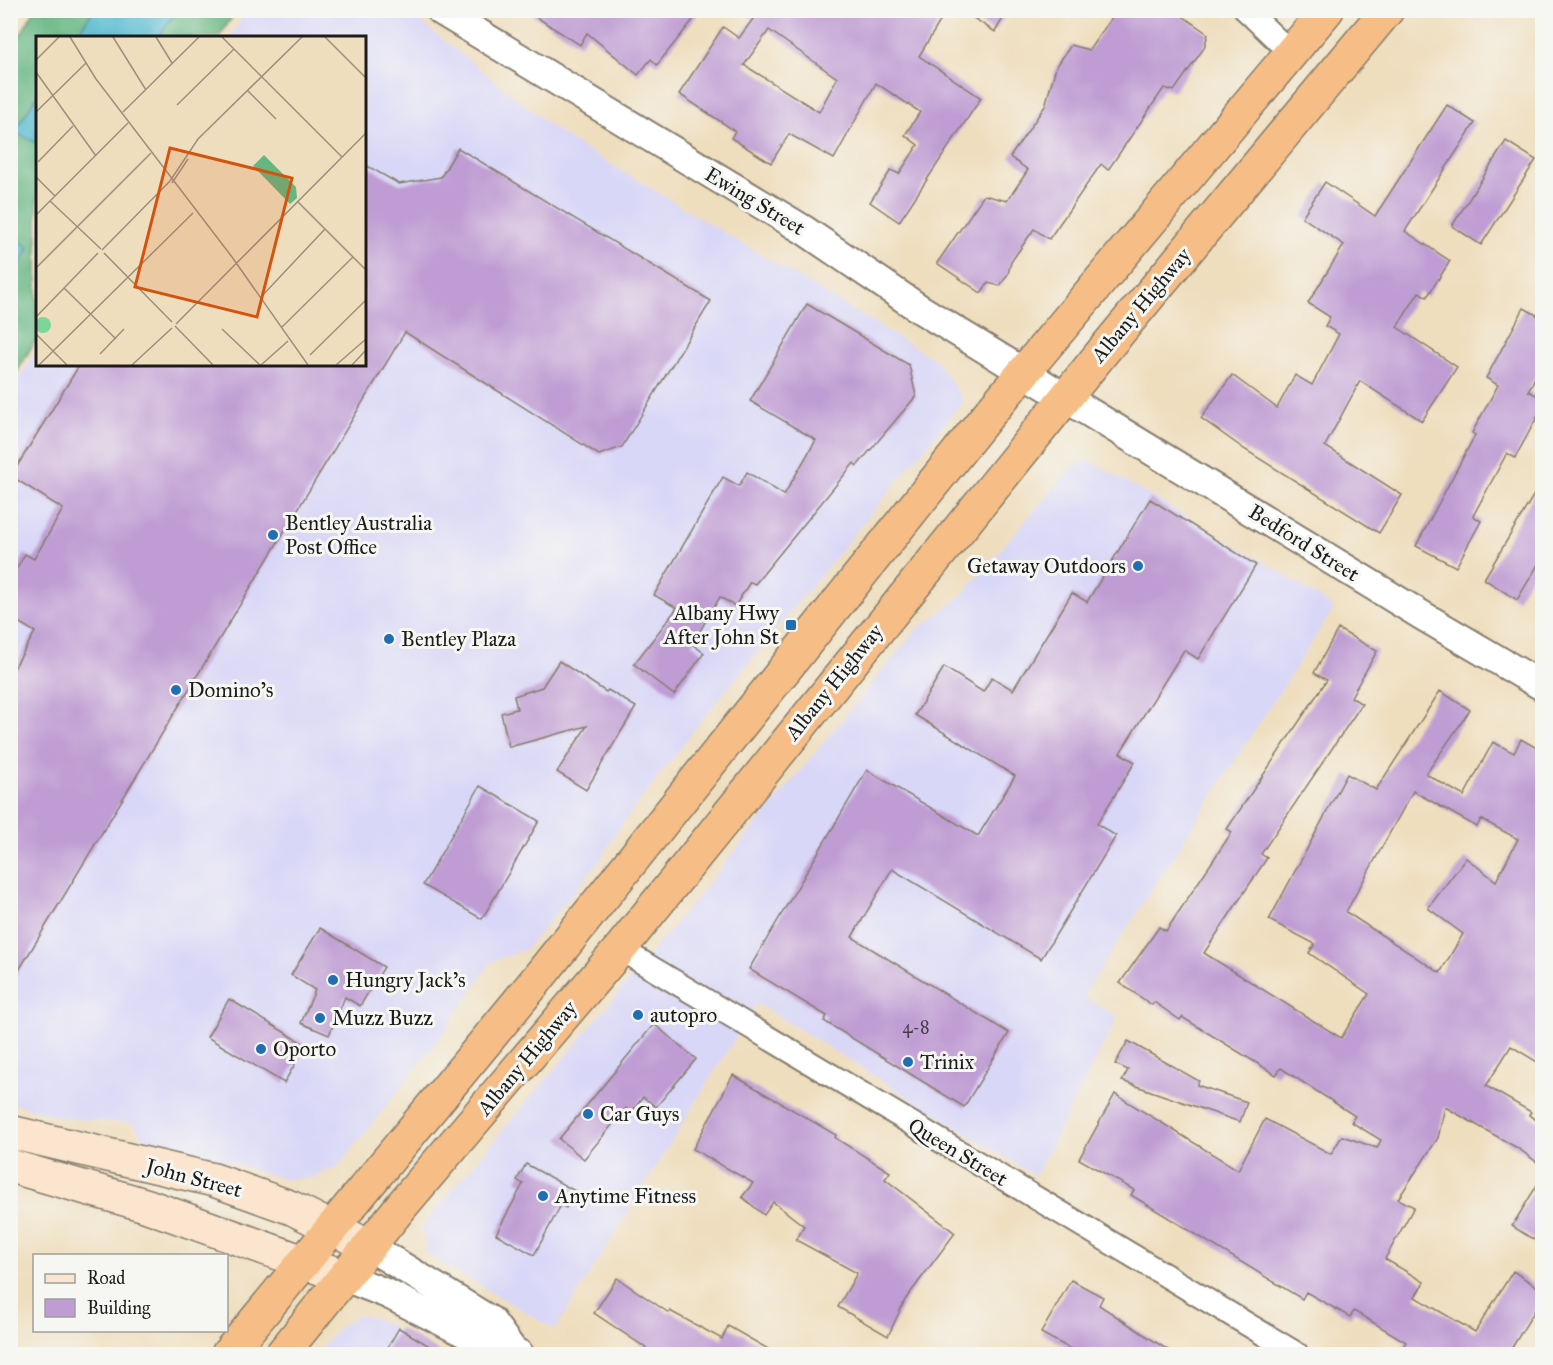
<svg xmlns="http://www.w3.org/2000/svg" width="1553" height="1365" viewBox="0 0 1553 1365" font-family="'IM FELL Great Primer',serif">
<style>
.built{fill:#d9d7f7}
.forest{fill:#66b682;stroke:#41694f;stroke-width:1.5}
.water{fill:#51b8cf;stroke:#366a76;stroke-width:1.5}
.building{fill:#bf9cd3;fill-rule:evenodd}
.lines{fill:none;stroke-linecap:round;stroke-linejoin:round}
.minor-casing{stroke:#867d6d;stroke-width:26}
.tertiary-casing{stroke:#867d6d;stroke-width:32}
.secondary-casing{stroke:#867d6d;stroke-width:36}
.trunk-casing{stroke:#867d6d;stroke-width:36}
.minor{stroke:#fff;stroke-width:22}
.tertiary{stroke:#fff;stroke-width:28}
.secondary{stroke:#fbe5cf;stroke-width:33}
.trunk{stroke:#f6be86;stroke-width:33}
.poi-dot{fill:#1f6fb2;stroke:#f6f6f2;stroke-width:2}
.labels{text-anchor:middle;stroke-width:6;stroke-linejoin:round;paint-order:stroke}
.number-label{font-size:18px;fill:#453c4a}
.street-label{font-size:21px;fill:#1c1c1c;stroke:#f6f6f2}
.poi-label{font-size:21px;fill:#1c1c1c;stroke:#f6f6f2;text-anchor:start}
.inset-road{fill:none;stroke:#9b907d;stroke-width:1.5}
.view{fill:#d4530e;fill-opacity:0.15;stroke:#d4530e;stroke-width:3}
.inset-edge{fill:none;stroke:#1c1c1c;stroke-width:3}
</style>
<rect width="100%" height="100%" fill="#f6f6f2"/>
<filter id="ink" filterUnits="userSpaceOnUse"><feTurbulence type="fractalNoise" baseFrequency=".0167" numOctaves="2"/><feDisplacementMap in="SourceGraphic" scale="12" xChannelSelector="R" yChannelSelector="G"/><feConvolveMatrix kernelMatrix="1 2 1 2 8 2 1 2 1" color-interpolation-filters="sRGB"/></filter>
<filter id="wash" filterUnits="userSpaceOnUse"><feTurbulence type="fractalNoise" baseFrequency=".008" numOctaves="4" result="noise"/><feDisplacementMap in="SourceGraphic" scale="24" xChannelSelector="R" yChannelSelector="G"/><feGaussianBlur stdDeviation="1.35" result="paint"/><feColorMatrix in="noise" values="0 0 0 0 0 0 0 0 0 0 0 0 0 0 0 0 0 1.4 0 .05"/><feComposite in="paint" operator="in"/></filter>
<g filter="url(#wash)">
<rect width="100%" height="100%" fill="#efdebe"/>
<g class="built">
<path d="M 406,10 L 562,135 L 937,361 L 963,401 L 701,721 L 617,831 L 601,859 L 526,949 L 491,962 L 445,1031 L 339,1166 L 311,1178 L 283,1179 L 202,1153 L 145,1140 L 133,1123 L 64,1118 L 11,1103 L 10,393 L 37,349 L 38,364 L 364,364 L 364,38 L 230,37 L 247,11 Z"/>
<path d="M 1090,461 L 1269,565 L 1334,608 L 1083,996 L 1118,1017 L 1035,1176 L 757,1003 L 555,1330 L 427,1254 L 422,1226 L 597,1019 L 915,631 L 958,599 L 1073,466 Z"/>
<path d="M 357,1316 L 369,1316 L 385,1323 L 440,1354 L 317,1354 L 340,1326 Z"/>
</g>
<path class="forest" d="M 34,11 L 236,11 L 219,37 L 38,38 L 37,338 L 11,382 L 11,51 Z"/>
<g class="water">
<path d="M 93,11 L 93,10 L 176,11 L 159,37 L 75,37 Z"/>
<path d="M 37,96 L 37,143 L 14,132 Z"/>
<path d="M 11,235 L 29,248 L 11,281 Z"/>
</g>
<g id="blocks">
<g class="building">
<path d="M 525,10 L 701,10 L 657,65 L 651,59 L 638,75 L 587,33 L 580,45 Z"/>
<path d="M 741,10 L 947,10 L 919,56 L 981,98 L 899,222 L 870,202 L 891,170 L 899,174 L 918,145 L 905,135 L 920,112 L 876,83 L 834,159 L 789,134 L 771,163 L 731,138 L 735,131 L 679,94 L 723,27 L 739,38 L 753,19 ZM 769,30 L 837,78 L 819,112 L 744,65 Z"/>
<path d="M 961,10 L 1008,10 L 995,32 Z"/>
<path d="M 1117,10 L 1174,10 L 1208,34 L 1204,48 L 1174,91 L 1164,88 L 1108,170 L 1101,164 L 1049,239 L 1034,229 L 1011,262 L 1008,274 L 1000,286 L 988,283 L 981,293 L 937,263 L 984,195 L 1007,201 L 1028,170 L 1010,157 L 1045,106 L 1056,67 L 1071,45 L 1089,50 Z"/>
<path d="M 1447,105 L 1475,123 L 1405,231 L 1450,261 L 1427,297 L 1419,292 L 1397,327 L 1457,367 L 1422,421 L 1360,381 L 1325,446 L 1402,495 L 1379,533 L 1244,449 L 1201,418 L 1232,375 L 1277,408 L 1295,375 L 1312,385 L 1339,334 L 1325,326 L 1330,317 L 1308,303 L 1344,245 L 1302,217 L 1325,182 L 1375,216 Z"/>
<path d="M 1506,141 L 1536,160 L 1481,245 L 1452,226 Z"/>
<path d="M 458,148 L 711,301 L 622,447 L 599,455 L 405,332 L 10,985 L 10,675 L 35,632 L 10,617 L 10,580 L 25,554 L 34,559 L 63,509 L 11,476 L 80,364 L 364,364 L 364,164 L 399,184 L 441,177 Z"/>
<path d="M 807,304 L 909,365 L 916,396 L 857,466 L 854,463 L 755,584 L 750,582 L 735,606 L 720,597 L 692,644 L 704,653 L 674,695 L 634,664 L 677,608 L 654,595 L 723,477 L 739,486 L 747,472 L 784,495 L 816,440 L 750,401 Z"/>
<path d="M 1524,308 L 1542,318 L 1542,365 L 1528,391 L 1542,398 L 1542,408 L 1515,458 L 1507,453 L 1473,516 L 1481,521 L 1456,567 L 1416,546 L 1475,435 L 1472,433 L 1498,385 L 1486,378 Z"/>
<path d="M 1542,481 L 1542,558 L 1517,600 L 1484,579 Z"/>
<path d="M 1150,499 L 1256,565 L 1198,659 L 1184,650 L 1120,753 L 1135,762 L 1097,824 L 1116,836 L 1041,959 L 892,869 L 852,937 L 1009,1033 L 964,1107 L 824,1021 L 827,1016 L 749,969 L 867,770 L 978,836 L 1015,776 L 915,715 L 944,667 L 983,692 L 992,677 L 1013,690 L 1072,593 L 1087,602 Z"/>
<path d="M 1338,629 L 1377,651 L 1351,697 L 1362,704 L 1261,854 L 1267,858 L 1204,953 L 1341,1038 L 1369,994 L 1309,953 L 1315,944 L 1269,920 L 1347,774 L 1376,790 L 1440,691 L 1470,710 L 1426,774 L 1464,796 L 1493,742 L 1514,753 L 1521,739 L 1542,751 L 1542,1065 L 1511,1046 L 1486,1086 L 1531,1112 L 1529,1115 L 1542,1124 L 1542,1166 L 1519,1149 L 1445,1107 L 1438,1138 L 1398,1199 L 1414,1207 L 1385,1259 L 1424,1282 L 1415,1297 L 1475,1332 L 1513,1271 L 1542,1290 L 1542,1299 L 1508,1354 L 1398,1354 L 1406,1342 L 1354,1311 L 1350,1317 L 1306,1292 L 1302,1299 L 1131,1195 L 1134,1190 L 1079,1159 L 1115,1094 L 1238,1170 L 1265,1119 L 1331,1154 L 1342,1136 L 1377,1148 L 1381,1140 L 1351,1122 L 1355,1116 L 1281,1068 L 1276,1075 L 1182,1017 L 1180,1020 L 1154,1002 L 1152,1005 L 1120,983 L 1159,927 L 1166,931 L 1232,832 L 1227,829 L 1327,680 L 1314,673 ZM 1413,791 L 1477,827 L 1481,819 L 1518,839 L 1496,881 L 1466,858 L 1428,908 L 1463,934 L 1440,973 L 1346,912 Z"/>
<path d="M 559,661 L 606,692 L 608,690 L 636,707 L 586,790 L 557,772 L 587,726 L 509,747 L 501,713 L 517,709 L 514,696 L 542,687 Z"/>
<path d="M 480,786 L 539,821 L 482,919 L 423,885 Z"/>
<path d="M 320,928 L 384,967 L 360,1006 L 345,997 L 329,1035 L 301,1023 L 315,990 L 291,975 Z"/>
<path d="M 229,999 L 306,1045 L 284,1083 L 207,1037 Z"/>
<path d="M 654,1024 L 696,1059 L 656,1107 L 643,1097 L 631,1113 L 626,1108 L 584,1159 L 559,1139 Z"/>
<path d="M 1128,1041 L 1199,1081 L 1197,1085 L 1247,1102 L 1240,1122 L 1122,1081 L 1128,1070 L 1115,1064 Z"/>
<path d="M 733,1075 L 836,1135 L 835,1138 L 890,1172 L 885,1179 L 955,1233 L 905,1300 L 888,1336 L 838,1307 L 857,1273 L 796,1240 L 804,1226 L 773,1202 L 764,1215 L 742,1197 L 753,1183 L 693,1149 Z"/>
<path d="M 526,1164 L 575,1191 L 566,1208 L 561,1205 L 534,1255 L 496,1234 L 523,1184 L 517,1180 Z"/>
<path d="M 1542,1177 L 1542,1245 L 1512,1226 Z"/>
<path d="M 617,1278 L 669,1313 L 670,1311 L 722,1339 L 728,1326 L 777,1354 L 655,1354 L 594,1313 Z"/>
<path d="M 1071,1280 L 1103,1297 L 1099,1305 L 1174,1354 L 1080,1354 L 1041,1333 Z"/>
<path d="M 399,1328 L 443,1354 L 384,1354 Z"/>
</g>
</g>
</g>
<g filter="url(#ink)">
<use href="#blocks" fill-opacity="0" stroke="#867d6d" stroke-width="1.5"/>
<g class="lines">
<g class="minor-casing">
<g id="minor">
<path d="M 1246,10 L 1291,53"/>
<path d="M 620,949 L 1297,1354"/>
</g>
</g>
<g class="tertiary-casing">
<g id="tertiary">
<path d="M 440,10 L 804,230 L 920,309 L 1423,616 L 1542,686"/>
<path d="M 370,1247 L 491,1321 L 513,1351"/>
<path d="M 345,1277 L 388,1294 L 483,1342 L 519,1354"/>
</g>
</g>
<g class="secondary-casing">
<g id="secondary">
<path d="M 10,1132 L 214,1180 L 292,1208 L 370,1247"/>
<path d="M 10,1166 L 145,1205 L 345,1277"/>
</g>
</g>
<g class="trunk-casing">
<g id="trunk">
<path d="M 228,1354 L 534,983 L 987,416 L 1327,10"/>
<path d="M 282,1354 L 403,1204 L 620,949 L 1104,350 L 1387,10"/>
</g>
</g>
<use href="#minor" class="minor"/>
<use href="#tertiary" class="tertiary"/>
<use href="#secondary" class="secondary"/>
<use href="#trunk" class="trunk"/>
</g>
</g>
<g class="poi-dot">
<circle cx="273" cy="535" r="6"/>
<circle cx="1138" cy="566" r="6"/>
<rect x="785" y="619" width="12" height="12" rx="3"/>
<circle cx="389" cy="639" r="6"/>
<circle cx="176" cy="690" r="6"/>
<circle cx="333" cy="980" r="6"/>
<circle cx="638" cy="1015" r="6"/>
<circle cx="320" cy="1018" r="6"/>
<circle cx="261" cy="1049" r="6"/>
<circle cx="908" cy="1062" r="6"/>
<circle cx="588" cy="1114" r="6"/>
<circle cx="543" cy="1196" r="6"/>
</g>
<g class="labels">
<g class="number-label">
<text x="916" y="1033">4-8</text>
</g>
<g class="street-label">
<text transform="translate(755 201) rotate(31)" y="7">Ewing Street</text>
<text transform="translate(1141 305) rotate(-50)" y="7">Albany Highway</text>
<text transform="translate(1304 543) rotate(32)" y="7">Bedford Street</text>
<text transform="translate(834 682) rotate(-51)" y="7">Albany Highway</text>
<text transform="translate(527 1058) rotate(-50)" y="7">Albany Highway</text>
<text transform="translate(958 1152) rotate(31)" y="7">Queen Street</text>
<text transform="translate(194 1178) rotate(15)" y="7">John Street</text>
</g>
<g class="poi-label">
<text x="285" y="530">Bentley Australia<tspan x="285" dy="24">Post Office</tspan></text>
<text x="1126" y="573" text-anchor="end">Getaway Outdoors</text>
<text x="779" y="620" text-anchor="end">Albany Hwy<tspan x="779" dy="24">After John St</tspan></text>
<text x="401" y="646">Bentley Plaza</text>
<text x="188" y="697">Domino's</text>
<text x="345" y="987">Hungry Jack's</text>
<text x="650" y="1022">autopro</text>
<text x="332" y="1025">Muzz Buzz</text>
<text x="273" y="1056">Oporto</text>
<text x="920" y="1069">Trinix</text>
<text x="600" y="1121">Car Guys</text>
<text x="555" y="1203">Anytime Fitness</text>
</g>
</g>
<g transform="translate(36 36)">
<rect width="330" height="330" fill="#efdebe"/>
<path d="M-1 289a8 8 0 1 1 16 0a8 8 0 1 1-16 0Z" fill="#7ed59a"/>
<path d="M 228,119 L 260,151 L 261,162 L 254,168 L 217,130 Z" fill="#66b682"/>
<path class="inset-road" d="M 34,1 L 60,43 L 196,221 L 272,329M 77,1 L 110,54M 120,1 L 136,27M 186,1 L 306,121M 289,1 L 330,42M 0,24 L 23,1M 0,36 L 60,120M 212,55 L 240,83M 141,69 L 198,13M 0,76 L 50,27M 87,76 L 163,1M 2,126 L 37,90M 0,141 L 19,160M 134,145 L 162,103 L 266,1M 136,147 L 152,123M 14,165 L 65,213M 261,165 L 330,234M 0,179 L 92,87M 66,214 L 134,145M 68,217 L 136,286M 0,232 L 115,117M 28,252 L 80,303M 225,261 L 289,193M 0,281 L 62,217M 140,288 L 330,97M 139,290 L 177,329M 246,291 L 317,221M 186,293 L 224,329M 0,298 L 17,315M 17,315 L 31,329M 64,318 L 88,293M 274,319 L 330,264M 3,329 L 157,177M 96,329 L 136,292M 225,329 L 252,305M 300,329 L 330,303M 316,329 L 330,314"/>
<path class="view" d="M 134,112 L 256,142 L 221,281 L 99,251 Z"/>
<rect width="330" height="330" class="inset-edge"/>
</g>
<rect width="1553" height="1365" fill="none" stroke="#f6f6f2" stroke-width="36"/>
<rect x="33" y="1254" width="195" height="78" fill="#f6f6f2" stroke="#9f9f9c" stroke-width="1.5"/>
<rect x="45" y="1274" width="30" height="9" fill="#fbe5cf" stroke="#9f9f9c" stroke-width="1.5"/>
<text x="87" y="1284" font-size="18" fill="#1c1c1c">Road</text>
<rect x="45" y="1299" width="30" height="18" fill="#bf9cd3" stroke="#9f9f9c" stroke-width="1.5"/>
<text x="87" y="1314" font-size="18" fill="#1c1c1c">Building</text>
</svg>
